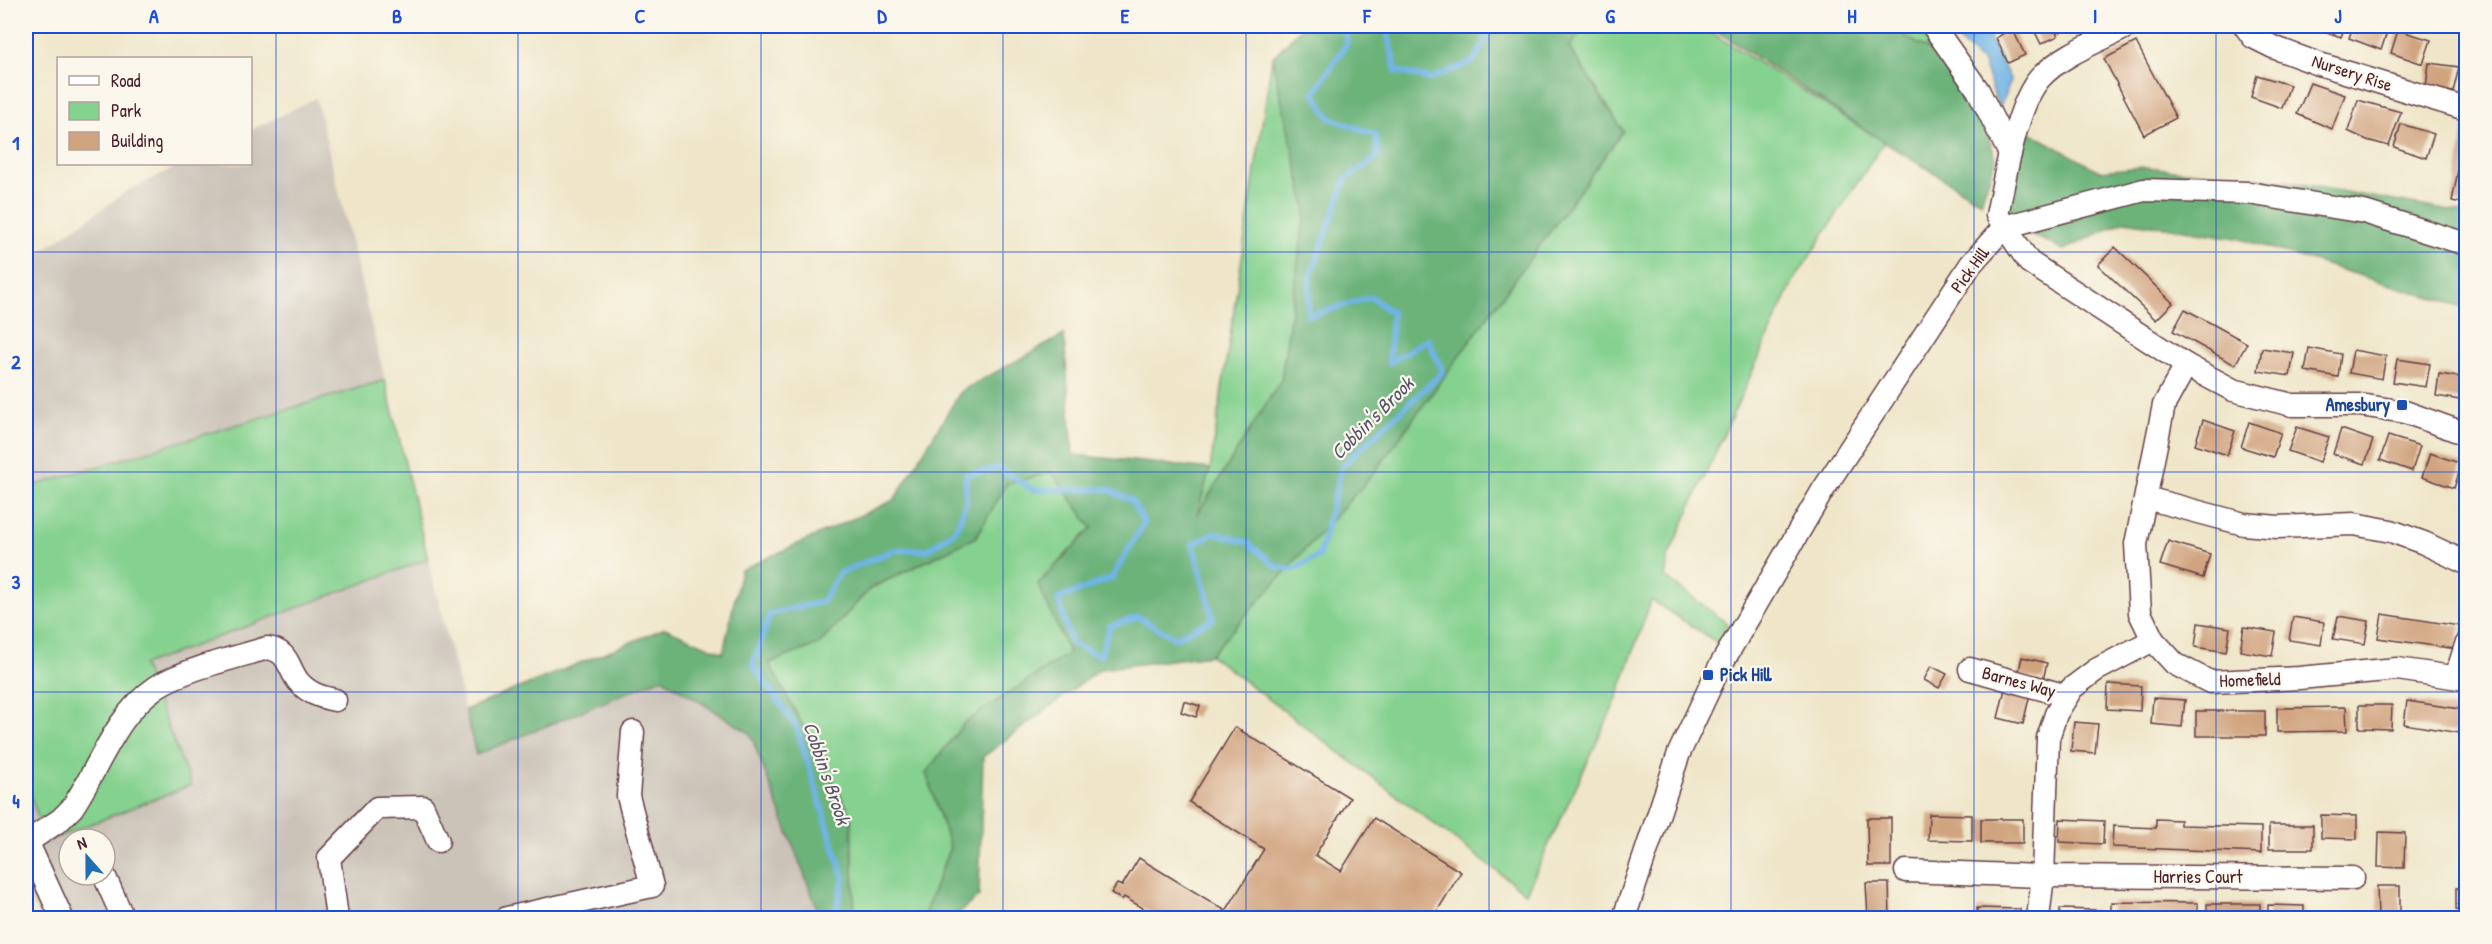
<svg xmlns="http://www.w3.org/2000/svg" width="2492" height="944" viewBox="0 0 2492 944" font-family="'Patrick Hand',sans-serif">
<style>
.industrial{fill:#cbc2b8;fill-rule:evenodd}
.green{fill:#85d18f;stroke:#68785d;stroke-width:1.5}
.forest{fill:#6cb37a;stroke:#5b6952;stroke-width:1.5}
.water{fill:#70b4e6;stroke:#5d6a88;stroke-width:1.5}
.lines{fill:none;stroke-linecap:round;stroke-linejoin:round}
.stream{stroke:#70b4e6;stroke-width:6}
.building{fill:#d1a480}
.minor-casing{stroke:#633d43;stroke-width:25}
.minor{stroke:#fff;stroke-width:22}
.grid{fill:none;stroke:#1d4ed8;stroke-width:1.5;stroke-opacity:0.55}
.transit-dot{fill:#1a4fb4;stroke:#fbf7ec;stroke-width:2}
.labels{text-anchor:middle;stroke-width:4.5;stroke-linejoin:round;paint-order:stroke}
.street-label{font-size:18px;fill:#4a1f2b;stroke:#fbf7ec}
.transit-label{font-size:18px;font-weight:bold;fill:#164399;stroke:#fbf7ec;text-anchor:end}
.water-label{font-size:20px;font-style:italic;fill:#57536c;stroke:#fbf7ec}
.neatline{fill:none;stroke:#1d4ed8;stroke-width:2}
.grid-label{font-size:20px;text-anchor:middle;font-weight:bold;fill:#1d4ed8}
</style>
<rect width="100%" height="100%" fill="#fbf7ec"/>
<filter id="ink" filterUnits="userSpaceOnUse"><feTurbulence type="fractalNoise" baseFrequency=".0167" numOctaves="2"/><feDisplacementMap in="SourceGraphic" scale="12" xChannelSelector="R" yChannelSelector="G"/><feConvolveMatrix kernelMatrix="1 2 1 2 8 2 1 2 1" color-interpolation-filters="sRGB"/></filter>
<filter id="wash" filterUnits="userSpaceOnUse"><feTurbulence type="fractalNoise" baseFrequency=".008" numOctaves="4" result="noise"/><feDisplacementMap in="SourceGraphic" scale="24" xChannelSelector="R" yChannelSelector="G"/><feGaussianBlur stdDeviation="1.35" result="paint"/><feColorMatrix in="noise" values="0 0 0 0 0 0 0 0 0 0 0 0 0 0 0 0 0 1.4 0 .05"/><feComposite in="paint" operator="in"/></filter>
<g filter="url(#wash)">
<rect width="100%" height="100%" fill="#efe6c9"/>
<g class="industrial">
<path d="M 316,98 L 385,380 L 26,488 L 26,262 L 129,190 L 182,164 L 250,164 L 251,130 Z"/>
<path d="M 428,559 L 476,755 L 662,678 L 750,733 L 821,918 L 40,918 L 26,892 L 26,785 L 47,840 L 190,785 L 142,665 ZM 69,839 L 105,839 L 105,875 L 69,875 Z"/>
</g>
<g class="green">
<path d="M 1586,26 L 1701,26 L 1884,142 L 1793,282 L 1668,557 L 1665,577 L 1727,623 L 1720,644 L 1651,600 L 1616,701 L 1526,893 L 1210,655 L 1374,473 L 1623,131 L 1569,46 Z"/>
<path d="M 1888,26 L 1961,26 L 1937,55 Z"/>
<path d="M 1272,58 L 1306,208 L 1281,380 L 1195,518 L 1210,469 Z"/>
<path d="M 385,380 L 428,559 L 143,665 L 191,785 L 47,841 L 26,785 L 26,488 Z"/>
<path d="M 1052,472 L 1092,527 L 1038,584 L 1069,653 L 964,723 L 926,773 L 950,847 L 923,918 L 855,918 L 851,815 L 769,663 L 819,644 L 870,589 L 976,537 L 1006,484 Z"/>
</g>
<g class="forest">
<path d="M 1303,26 L 1586,26 L 1569,47 L 1623,131 L 1374,473 L 1210,655 L 1100,669 L 983,757 L 979,896 L 953,918 L 923,918 L 950,847 L 926,773 L 964,723 L 1069,653 L 1038,584 L 1092,528 L 1052,472 L 1007,484 L 976,537 L 870,588 L 819,644 L 769,663 L 851,815 L 855,918 L 821,918 L 750,733 L 662,678 L 476,755 L 465,710 L 665,628 L 723,653 L 741,570 L 894,500 L 961,391 L 1064,335 L 1073,455 L 1210,469 L 1197,515 L 1281,380 L 1306,208 L 1272,58 Z"/>
<path d="M 1709,26 L 1888,26 L 1937,55 L 1970,88 L 1996,158 L 1981,202 L 1884,142 Z"/>
<path d="M 2015,132 L 2035,135 L 2099,171 L 2144,167 L 2284,181 L 2466,214 L 2466,308 L 2237,238 L 2125,221 L 2064,250 L 2022,230 L 1997,215 Z"/>
</g>
<path class="water" d="M 1974,26 L 1984,26 L 2011,81 L 1999,108 L 1983,63 L 1959,41 Z"/>
<g class="lines">
<g class="stream">
<path d="M 1386,26 L 1396,71 L 1430,79 L 1474,61 L 1492,26"/>
<path d="M 834,918 L 844,879 L 797,728 L 753,665 L 770,614 L 822,602 L 840,573 L 894,550 L 928,550 L 956,530 L 966,502 L 966,475 L 998,468 L 1034,490 L 1107,489 L 1132,501 L 1144,523 L 1112,578 L 1058,599 L 1071,643 L 1100,656 L 1110,626 L 1138,617 L 1175,638 L 1213,619 L 1193,544 L 1215,533 L 1247,542 L 1277,567 L 1294,569 L 1319,556 L 1342,466 L 1443,372 L 1428,339 L 1389,363 L 1392,313 L 1371,297 L 1308,316 L 1310,278 L 1346,179 L 1378,157 L 1376,135 L 1330,118 L 1314,93 L 1347,43 L 1344,26 L 1362,26"/>
</g>
</g>
<g id="blocks">
<g class="building">
<path d="M 2032,26 L 2053,26 L 2058,36 L 2041,44 Z"/>
<path d="M 2057,26 L 2074,26 L 2060,32 Z"/>
<path d="M 2310,26 L 2345,26 L 2341,37 Z"/>
<path d="M 2353,26 L 2389,26 L 2381,50 L 2349,38 Z"/>
<path d="M 2012,28 L 2025,55 L 2008,63 L 1996,38 Z"/>
<path d="M 2398,30 L 2431,40 L 2423,64 L 2391,53 Z"/>
<path d="M 2136,42 L 2176,118 L 2144,135 L 2104,59 Z"/>
<path d="M 2429,63 L 2459,67 L 2453,92 L 2426,87 Z"/>
<path d="M 2257,75 L 2290,85 L 2282,108 L 2251,97 Z"/>
<path d="M 2310,83 L 2345,95 L 2332,129 L 2297,114 Z"/>
<path d="M 2358,100 L 2401,112 L 2389,146 L 2367,140 L 2348,131 Z"/>
<path d="M 2401,124 L 2434,134 L 2426,158 L 2394,147 Z"/>
<path d="M 2464,125 L 2466,125 L 2466,204 L 2452,201 L 2459,166 Z"/>
<path d="M 2115,247 L 2173,303 L 2156,320 L 2098,265 Z"/>
<path d="M 2185,309 L 2247,343 L 2235,365 L 2173,331 Z"/>
<path d="M 2262,348 L 2294,353 L 2290,376 L 2258,371 Z"/>
<path d="M 2309,348 L 2341,354 L 2338,377 L 2305,371 Z"/>
<path d="M 2353,350 L 2386,356 L 2382,379 L 2349,373 Z"/>
<path d="M 2397,359 L 2430,364 L 2426,387 L 2393,382 Z"/>
<path d="M 2439,374 L 2466,378 L 2466,401 L 2436,396 Z"/>
<path d="M 2203,420 L 2235,431 L 2227,455 L 2195,444 Z"/>
<path d="M 2249,422 L 2281,433 L 2273,457 L 2241,447 Z"/>
<path d="M 2297,427 L 2329,437 L 2320,462 L 2288,451 Z"/>
<path d="M 2341,429 L 2373,440 L 2365,464 L 2333,454 Z"/>
<path d="M 2388,436 L 2420,446 L 2412,471 L 2380,460 Z"/>
<path d="M 2430,453 L 2462,464 L 2454,488 L 2422,477 Z"/>
<path d="M 2168,541 L 2210,554 L 2203,578 L 2160,565 Z"/>
<path d="M 2382,614 L 2460,626 L 2456,649 L 2378,638 Z"/>
<path d="M 2338,616 L 2369,621 L 2365,644 L 2333,639 Z"/>
<path d="M 2293,617 L 2324,622 L 2321,645 L 2289,640 Z"/>
<path d="M 2198,623 L 2230,628 L 2226,652 L 2195,647 Z"/>
<path d="M 2244,627 L 2276,632 L 2272,656 L 2240,651 Z"/>
<path d="M 2022,657 L 2047,663 L 2043,680 L 2018,675 Z"/>
<path d="M 1931,666 L 1947,674 L 1939,688 L 1924,680 Z"/>
<path d="M 2108,684 L 2141,686 L 2140,711 L 2107,709 Z"/>
<path d="M 2005,689 L 2030,694 L 2023,724 L 1998,718 Z"/>
<path d="M 2153,698 L 2185,700 L 2182,727 L 2151,724 Z"/>
<path d="M 1184,701 L 1200,706 L 1196,717 L 1181,712 Z"/>
<path d="M 2407,701 L 2466,710 L 2466,734 L 2404,724 Z"/>
<path d="M 2359,705 L 2392,705 L 2391,729 L 2359,728 Z"/>
<path d="M 2346,707 L 2347,731 L 2277,732 L 2277,708 Z"/>
<rect x="2196" y="711" width="69" height="25"/>
<path d="M 2074,722 L 2098,724 L 2095,753 L 2071,751 Z"/>
<path d="M 1235,727 L 1350,798 L 1315,855 L 1341,871 L 1374,818 L 1461,872 L 1436,913 L 1439,915 L 1436,918 L 1160,918 L 1124,897 L 1122,900 L 1111,893 L 1117,884 L 1122,886 L 1139,858 L 1226,911 L 1264,849 L 1189,802 Z"/>
<path d="M 1929,814 L 1972,815 L 1972,841 L 1928,840 Z"/>
<path d="M 2321,815 L 2357,816 L 2357,839 L 2321,838 Z"/>
<path d="M 1867,818 L 1891,818 L 1891,866 L 1868,866 Z"/>
<rect x="1981" y="819" width="42" height="24"/>
<path d="M 2060,819 L 2104,821 L 2103,844 L 2059,842 Z"/>
<path d="M 2156,819 L 2180,820 L 2180,825 L 2261,827 L 2261,853 L 2112,847 L 2113,826 L 2156,828 Z"/>
<rect x="2269" y="825" width="44" height="24"/>
<path d="M 2379,832 L 2405,833 L 2404,868 L 2378,867 Z"/>
<path d="M 1866,883 L 1889,883 L 1890,918 L 1868,918 Z"/>
<path d="M 2377,886 L 2400,886 L 2400,918 L 2378,918 Z"/>
<path d="M 2456,888 L 2466,888 L 2466,911 L 2456,910 Z"/>
<path d="M 2111,902 L 2198,903 L 2198,918 L 2111,918 Z"/>
<rect x="2207" y="904" width="53" height="14"/>
<path d="M 2268,905 L 2304,906 L 2304,918 L 2268,918 Z"/>
<path d="M 1977,908 L 2020,909 L 2020,918 L 1977,918 Z"/>
<path d="M 2060,909 L 2095,910 L 2094,918 L 2060,918 Z"/>
<path d="M 2312,915 L 2356,916 L 2356,918 L 2312,918 Z"/>
</g>
</g>
</g>
<g filter="url(#ink)">
<use href="#blocks" fill-opacity="0" stroke="#633d43" stroke-width="1.5"/>
<g class="lines">
<g class="minor-casing">
<g id="minor">
<path d="M 1933,26 L 1978,90 L 2010,154"/>
<path d="M 2128,26 C 2100,41 2062,54 2040,78 C 2016,105 2005,178 1997,215 L 2029,262 L 2186,365 L 2233,390 L 2292,405 L 2360,405 L 2405,412 L 2466,434"/>
<path d="M 2245,26 L 2253,37 L 2273,47 L 2316,63 L 2466,109"/>
<path d="M 2186,365 L 2164,405 L 2136,544 L 2140,613 L 2153,640 L 2175,664 L 2210,682 L 2299,678 L 2397,669 L 2466,679"/>
<path d="M 2146,498 L 2244,524 L 2278,527 L 2354,524 L 2391,531 L 2424,543 L 2466,563"/>
<path d="M 1970,669 L 2067,696"/>
<path d="M 2456,677 L 2466,645"/>
<path d="M 26,839 L 62,918"/>
<path d="M 27,842 L 60,820 L 72,808 C 99,768 115,716 155,688 C 178,671 238,657 267,648 C 289,651 287,666 298,681 C 308,693 320,697 335,700"/>
<path d="M 1906,871 L 2043,876 L 2353,878"/>
<path d="M 104,875 L 123,918"/>
<path d="M 337,918 L 329,858 L 377,808 L 423,807 L 438,841"/>
<path d="M 507,918 L 652,886 L 628,796 L 633,732"/>
<path d="M 1624,918 L 1679,753 L 1719,668 L 1823,490 L 1971,264 L 2004,227 L 2144,190 L 2248,193 L 2364,212 L 2466,244"/>
<path d="M 2038,918 L 2043,876 L 2048,738 L 2056,714 L 2072,688 L 2096,670 L 2153,640"/>
</g>
</g>
<use href="#minor" class="minor"/>
</g>
</g>
<path class="grid" d="M 276,26 L 276,918M 518,26 L 518,918M 761,26 L 761,918M 1003,26 L 1003,918M 1246,26 L 1246,918M 1489,26 L 1489,918M 1731,26 L 1731,918M 1974,26 L 1974,918M 2216,26 L 2216,918M 26,252 L 2466,252M 26,472 L 2466,472M 26,692 L 2466,692"/>
<g class="transit-dot">
<rect x="2396" y="399" width="12" height="12" rx="3"/>
<rect x="1702" y="669" width="12" height="12" rx="3"/>
</g>
<g class="labels">
<g class="street-label">
<text transform="translate(2352 73) rotate(18)" y="6">Nursery Rise</text>
<text transform="translate(1970 270) rotate(-54)" y="6">Pick Hill</text>
<text transform="translate(2250 680) rotate(-2)" y="6">Homefield</text>
<text transform="translate(2019 682) rotate(15)" y="6">Barnes Way</text>
<text x="2198" y="883">Harries Court</text>
</g>
<g class="transit-label">
<text x="2390" y="411">Amesbury</text>
<text x="1720" y="681" text-anchor="start">Pick Hill</text>
</g>
<g class="water-label">
<text transform="translate(1372 418) rotate(-45)" y="7">Cobbin's Brook</text>
<text transform="translate(827 773) rotate(71)" y="7">Cobbin's Brook</text>
</g>
</g>
<rect width="2492" height="944" fill="none" stroke="#fbf7ec" stroke-width="66"/>
<rect x="57" y="57" width="195" height="108" fill="#fbf7ec" stroke="#b4a19f" stroke-width="1.5"/>
<rect x="69" y="76" width="30" height="9" fill="#ffffff" stroke="#b4a19f" stroke-width="1.5"/>
<text x="111" y="87" font-size="18" fill="#4a1f2b">Road</text>
<rect x="69" y="102" width="30" height="18" fill="#85d18f" stroke="#b4a19f" stroke-width="1.5"/>
<text x="111" y="117" font-size="18" fill="#4a1f2b">Park</text>
<rect x="69" y="132" width="30" height="18" fill="#d1a480" stroke="#b4a19f" stroke-width="1.5"/>
<text x="111" y="147" font-size="18" fill="#4a1f2b">Building</text>
<g transform="translate(87 857) rotate(339)"><circle r="28" fill="#fbf7ec" stroke="#b4a19f" stroke-width="1.5"/>
<path d="M0-4.5L10 22L0 15L-10 22Z" fill="#1f6fb2"/>
<text y="-9" font-size="16" font-weight="bold" text-anchor="middle" fill="#4a1f2b">N</text>
</g>
<rect x="33" y="33" width="2426" height="878" class="neatline"/>
<g class="grid-label">
<text x="154" y="23">A</text>
<text x="397" y="23">B</text>
<text x="640" y="23">C</text>
<text x="882" y="23">D</text>
<text x="1125" y="23">E</text>
<text x="1367" y="23">F</text>
<text x="1610" y="23">G</text>
<text x="1852" y="23">H</text>
<text x="2095" y="23">I</text>
<text x="2338" y="23">J</text>
<text x="16" y="150">1</text>
<text x="16" y="369">2</text>
<text x="16" y="589">3</text>
<text x="16" y="808">4</text>
</g>
</svg>
